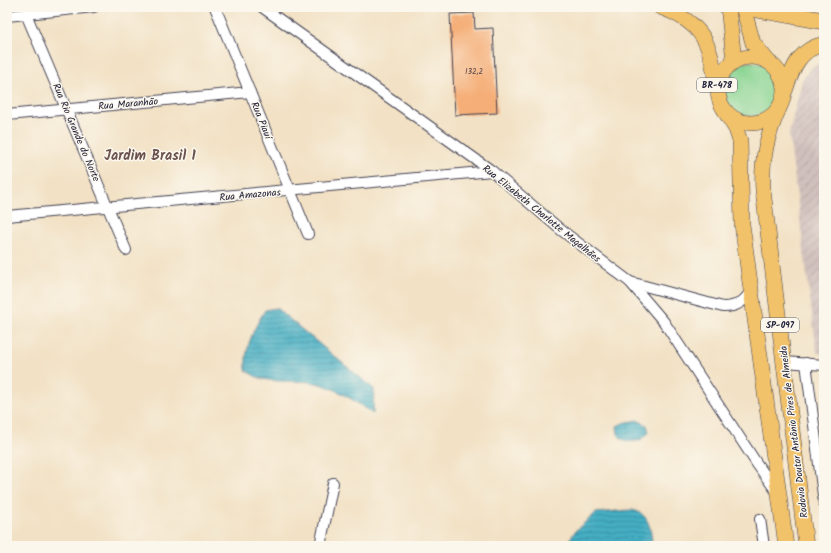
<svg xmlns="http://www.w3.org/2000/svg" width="831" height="553" viewBox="0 0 831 553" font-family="Kalam,sans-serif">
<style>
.industrial{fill:url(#industrial-furrows)}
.park{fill:#89d492;stroke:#567b66}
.water{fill:url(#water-rules);stroke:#33687f}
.building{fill:#f5ae77}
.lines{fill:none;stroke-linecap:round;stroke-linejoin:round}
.street-casing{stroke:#413f50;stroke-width:12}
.primary-casing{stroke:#413f50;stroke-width:16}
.highway-casing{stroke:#413f50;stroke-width:18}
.street{stroke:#fff;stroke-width:10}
.primary{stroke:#f2c26a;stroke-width:15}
.highway{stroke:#f2c26a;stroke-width:17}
.labels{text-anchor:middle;stroke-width:3;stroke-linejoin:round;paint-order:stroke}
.number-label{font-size:8px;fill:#57454a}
.shield{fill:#fbf7ec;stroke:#636270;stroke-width:1}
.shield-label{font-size:9px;font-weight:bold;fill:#22223b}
.street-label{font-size:10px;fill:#22223b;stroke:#fbf7ec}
.district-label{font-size:14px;font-weight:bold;fill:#6c5350;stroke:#fbf7ec}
</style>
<defs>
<pattern id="industrial-furrows" width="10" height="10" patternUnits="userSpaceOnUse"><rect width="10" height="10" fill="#d0c0bc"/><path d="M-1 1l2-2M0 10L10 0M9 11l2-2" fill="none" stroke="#b2a5a2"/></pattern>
<pattern id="water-rules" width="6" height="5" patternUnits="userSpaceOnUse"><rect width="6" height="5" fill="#44aec3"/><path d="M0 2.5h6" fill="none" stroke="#388da0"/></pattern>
</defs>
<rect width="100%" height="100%" fill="#fbf7ec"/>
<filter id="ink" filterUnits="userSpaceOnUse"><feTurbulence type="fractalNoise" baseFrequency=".025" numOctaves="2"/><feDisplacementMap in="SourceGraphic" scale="8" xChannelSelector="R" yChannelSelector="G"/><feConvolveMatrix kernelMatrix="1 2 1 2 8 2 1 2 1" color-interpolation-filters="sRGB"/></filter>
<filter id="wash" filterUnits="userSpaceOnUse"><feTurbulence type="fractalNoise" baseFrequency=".012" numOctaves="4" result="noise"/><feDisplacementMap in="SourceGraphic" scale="16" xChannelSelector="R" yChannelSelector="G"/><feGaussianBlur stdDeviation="0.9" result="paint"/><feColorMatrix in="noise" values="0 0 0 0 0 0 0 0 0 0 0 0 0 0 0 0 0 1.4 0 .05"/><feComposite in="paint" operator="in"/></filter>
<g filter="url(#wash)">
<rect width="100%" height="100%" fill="#f2e1c4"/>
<path class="industrial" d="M 824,60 L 824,354 L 817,353 L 789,134 L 802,80 L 810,69 Z"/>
<circle class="park" cx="751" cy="89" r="27"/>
<g class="water">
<path d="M 276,308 L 374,389 L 373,414 C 356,402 340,390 320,384 C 296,377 266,388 246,370 C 244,348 254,328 265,310 Z"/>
<path d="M 637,420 L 647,425 L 649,432 C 643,441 632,444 622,439 L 618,434 L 617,426 L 623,423 Z"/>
<path d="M 617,511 C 622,511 631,509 636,511 C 650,515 652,534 652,546 L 565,546 L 576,530 L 596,513 Z"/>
</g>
<g id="blocks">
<path class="building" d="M 474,13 L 475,29 L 493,28 L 497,113 L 455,115 L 450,14 Z"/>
</g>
</g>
<g filter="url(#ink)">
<use href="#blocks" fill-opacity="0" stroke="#413f50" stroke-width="1"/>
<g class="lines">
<g class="street-casing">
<g id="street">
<path d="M 215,7 L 308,234"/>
<path d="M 262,7 L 492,171 L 561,230 L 630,282 L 664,322 L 757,464 L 777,492"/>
<path d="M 26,14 L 126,250"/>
<path d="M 7,16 L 94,7"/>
<path d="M 7,115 L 250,92"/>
<path d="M 7,216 L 492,171"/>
<path d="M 630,282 L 723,307 C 738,307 745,301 752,289"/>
<path d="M 785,362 L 824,365"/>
<path d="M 806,363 L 824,503"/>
<path d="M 760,519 L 764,546"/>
<path d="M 320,546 L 333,483"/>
</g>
</g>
<g class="primary-casing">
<g id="primary">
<path d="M 660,7 C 702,22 712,44 716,86"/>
<path d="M 728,7 L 734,60"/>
<path d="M 743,7 L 753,43 L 767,60"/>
<circle cx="751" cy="90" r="33"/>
<path d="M 785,91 C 792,69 799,49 824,44"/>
<path d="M 780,106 C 767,135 761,159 763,190 L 806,546"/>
<path d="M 726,113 L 736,129 L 740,141 L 742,224 L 786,546"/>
</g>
</g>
<g class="highway-casing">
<path id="highway" d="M 746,7 L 824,21"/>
</g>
<use href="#street" class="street"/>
<use href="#primary" class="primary"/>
<use href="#highway" class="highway"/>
</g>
</g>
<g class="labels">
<g class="number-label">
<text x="474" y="74">132,2</text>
</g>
<g class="shield">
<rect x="697" y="78" width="40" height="14" rx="3"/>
<rect x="761" y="318" width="38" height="14" rx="3"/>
</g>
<g class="shield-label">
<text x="717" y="88">BR-478</text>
<text x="780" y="328">SP-097</text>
</g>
<g class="street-label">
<text transform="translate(128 103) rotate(-5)" y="4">Rua Maranhão</text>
<text transform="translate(262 120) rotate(68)" y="4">Rua Piauí</text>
<text transform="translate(77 132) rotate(67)" y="4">Rua Rio Grande do Norte</text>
<text transform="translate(250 194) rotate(-5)" y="4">Rua Amazonas</text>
<text transform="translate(542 213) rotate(39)" y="4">Rua Elizabeth Charlotte Magalhães</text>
<text transform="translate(793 432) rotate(-97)" y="4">Rodovia Doutor Antônio Pires de Almeida</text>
</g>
<g class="district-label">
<text x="150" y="160">Jardim Brasil 1</text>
</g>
</g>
<rect width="831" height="553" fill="none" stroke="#fbf7ec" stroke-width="24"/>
</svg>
